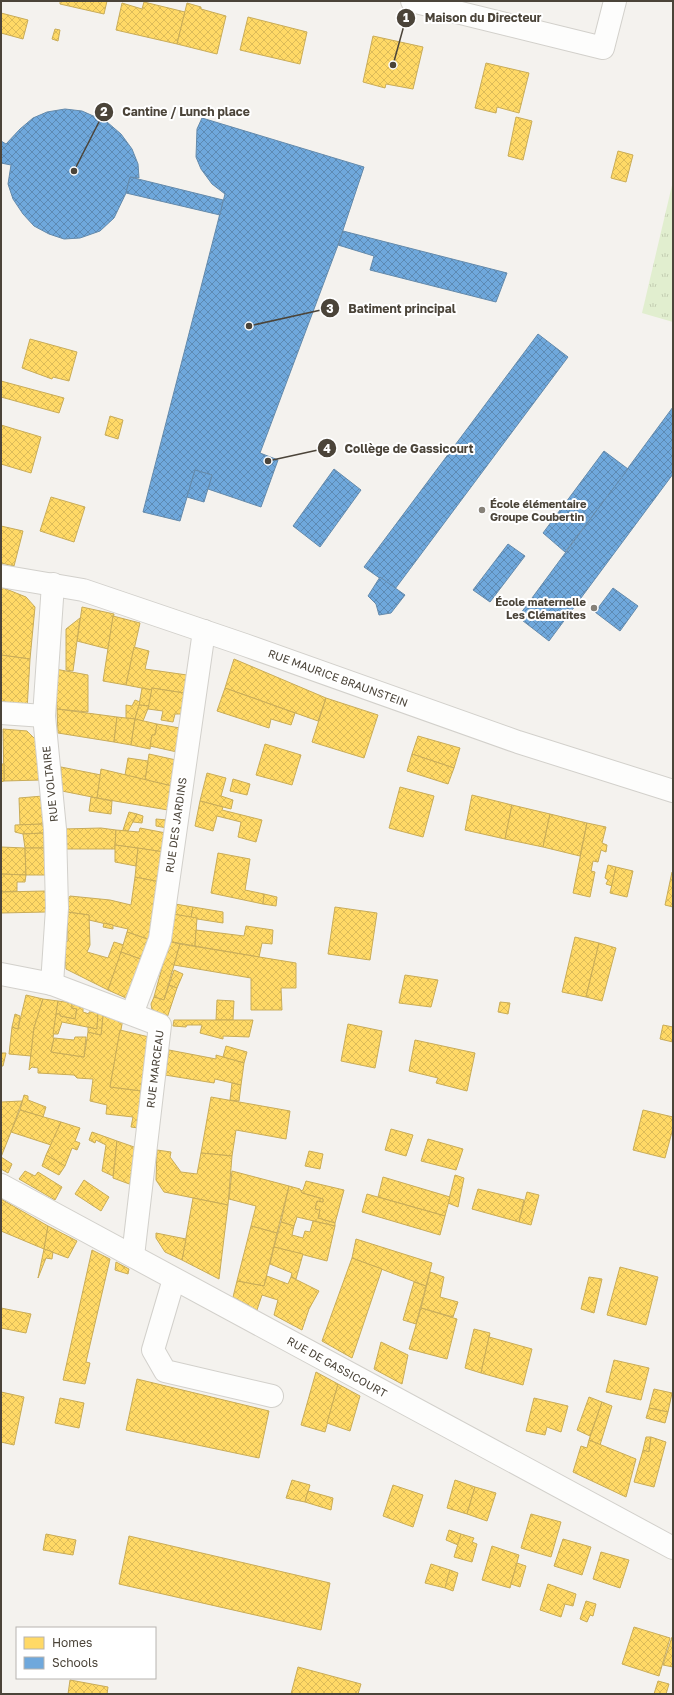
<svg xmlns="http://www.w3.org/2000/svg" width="674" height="1695" viewBox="0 0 674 1695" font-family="'Golos Text',sans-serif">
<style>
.park{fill:url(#park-tufts)}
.homes{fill:url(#homes-cross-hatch);stroke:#c9ac58}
.schools{fill:url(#schools-cross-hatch);stroke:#648aab}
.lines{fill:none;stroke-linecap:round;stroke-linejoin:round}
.street-casing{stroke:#d2d0cb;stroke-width:24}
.street{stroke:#fdfdfc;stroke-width:22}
.poi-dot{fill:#868178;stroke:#fff;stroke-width:1.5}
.labels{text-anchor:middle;stroke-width:4;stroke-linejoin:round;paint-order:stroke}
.poi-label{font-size:11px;font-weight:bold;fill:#4b4439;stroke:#fff;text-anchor:start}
.street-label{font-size:11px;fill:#4b4439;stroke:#fff}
.leader{fill:none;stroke:#4b4439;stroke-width:1.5}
.callout-dot{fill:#4b4439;stroke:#fff;stroke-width:1.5}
.mark-label{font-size:12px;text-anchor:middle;font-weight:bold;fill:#fff}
.callout-label{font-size:12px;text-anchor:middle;font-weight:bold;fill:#4b4439;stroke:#fff;stroke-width:4;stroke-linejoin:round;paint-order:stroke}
</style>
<defs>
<pattern id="park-tufts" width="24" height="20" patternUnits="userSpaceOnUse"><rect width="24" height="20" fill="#e1eecf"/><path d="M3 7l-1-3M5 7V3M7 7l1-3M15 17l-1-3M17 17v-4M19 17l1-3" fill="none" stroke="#c3cdb2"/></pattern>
<pattern id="homes-cross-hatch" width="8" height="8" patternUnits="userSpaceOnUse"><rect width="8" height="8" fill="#ffd966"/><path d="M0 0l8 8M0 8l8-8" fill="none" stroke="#dcbb59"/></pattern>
<pattern id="schools-cross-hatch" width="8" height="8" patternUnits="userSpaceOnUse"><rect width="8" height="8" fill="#6fa8dc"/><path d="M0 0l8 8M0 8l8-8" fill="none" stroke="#5d8ab3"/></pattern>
</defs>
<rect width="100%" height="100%" fill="#f4f2ee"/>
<path class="park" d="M 673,181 L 673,322 L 642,313 Z"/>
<g class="homes">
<path d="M 60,1 L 107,1 L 104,14 L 60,4 Z"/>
<path d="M 144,2 L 185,12 L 177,44 L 116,30 L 122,3 L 142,9 Z"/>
<path d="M 187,3 L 201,7 L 201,9 L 226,16 L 217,54 L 177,44 Z"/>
<path d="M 1,13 L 28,20 L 23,39 L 1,33 Z"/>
<path d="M 248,17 L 307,32 L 300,64 L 240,50 Z"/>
<path d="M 55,29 L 60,30 L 58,41 L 52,39 Z"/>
<path d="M 373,36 L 423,47 L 413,89 L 386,84 L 385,88 L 363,82 Z"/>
<path d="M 486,63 L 529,73 L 519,113 L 497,107 L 496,113 L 475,108 Z"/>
<path d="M 516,117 L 532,121 L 523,160 L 508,156 Z"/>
<path d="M 618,151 L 633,155 L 626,182 L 611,178 Z"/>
<path d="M 30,339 L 77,352 L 69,381 L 53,377 L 52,379 L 22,368 Z"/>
<path d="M 1,381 L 64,398 L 59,413 L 1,397 Z"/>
<path d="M 110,416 L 123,420 L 118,439 L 105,435 Z"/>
<path d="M 1,425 L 41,437 L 31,473 L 1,464 Z"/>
<path d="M 51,497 L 85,507 L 74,542 L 40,531 Z"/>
<path d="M 1,526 L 23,531 L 14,566 L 1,563 Z"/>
<path d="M 1,587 L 26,597 L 35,607 L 30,659 L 1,655 Z"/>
<path d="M 82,607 L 114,614 L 108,649 L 77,641 Z"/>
<path d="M 113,616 L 140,623 L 126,685 L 103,681 Z"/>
<path d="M 80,618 L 73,671 L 66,670 L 66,629 Z"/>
<path d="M 134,647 L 149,651 L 145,669 L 187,675 L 184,693 L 152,688 L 152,690 L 126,685 Z"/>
<path d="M 1,655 L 30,659 L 27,710 L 1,708 Z"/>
<path d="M 234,659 L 326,698 L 318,721 L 225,688 Z"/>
<path d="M 55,669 L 88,675 L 88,712 L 57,709 Z"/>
<path d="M 142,688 L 152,690 L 149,706 L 139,705 Z"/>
<path d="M 152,688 L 184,693 L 182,714 L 175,714 L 173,722 L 161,720 L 163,711 L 148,709 Z"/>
<path d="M 225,688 L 295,713 L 291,725 L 271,719 L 269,728 L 217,711 Z"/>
<path d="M 326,698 L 378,715 L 364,758 L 312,742 Z"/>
<path d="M 135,700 L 140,702 L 135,719 L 126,718 L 126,705 L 132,706 Z"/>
<path d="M 139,705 L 149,706 L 143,721 L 135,719 Z"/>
<path d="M 57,709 L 117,717 L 114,742 L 58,733 Z"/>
<path d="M 117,717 L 135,719 L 131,745 L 114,742 Z"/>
<path d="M 135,719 L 157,724 L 155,735 L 152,735 L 150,749 L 131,745 Z"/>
<path d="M 157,724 L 180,728 L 177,752 L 150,746 L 152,735 L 155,735 Z"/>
<path d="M 3,729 L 27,731 L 37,741 L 41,780 L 4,781 Z"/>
<path d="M 418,736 L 460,748 L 454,768 L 412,754 Z"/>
<path d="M 265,744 L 301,755 L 292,785 L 256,775 Z"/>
<path d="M 149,754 L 176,760 L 172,786 L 145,780 Z"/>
<path d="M 412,754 L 454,768 L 448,784 L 407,771 Z"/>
<path d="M 128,758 L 148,761 L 145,780 L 125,775 Z"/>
<path d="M 1,764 L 4,764 L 4,781 L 1,782 Z"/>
<path d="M 61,767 L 101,775 L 97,798 L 62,791 Z"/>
<path d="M 101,769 L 172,786 L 168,810 L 97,798 Z"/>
<path d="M 207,773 L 226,778 L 221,796 L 233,800 L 231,809 L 200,801 Z"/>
<path d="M 233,779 L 250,784 L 247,795 L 230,791 Z"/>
<path d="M 400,787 L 434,796 L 423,837 L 389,828 Z"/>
<path d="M 472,795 L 512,805 L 505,839 L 465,830 Z"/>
<path d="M 43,796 L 43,824 L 20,825 L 19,798 Z"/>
<path d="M 91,797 L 112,801 L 111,814 L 89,811 Z"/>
<path d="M 200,801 L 223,807 L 222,810 L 262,820 L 256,842 L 238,837 L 241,822 L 217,816 L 213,831 L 195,826 Z"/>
<path d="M 512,805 L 550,814 L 543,847 L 505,839 Z"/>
<path d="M 129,812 L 137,814 L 128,831 L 123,830 Z"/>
<path d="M 137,814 L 143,816 L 142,823 L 133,822 Z"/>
<path d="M 550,814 L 587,823 L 580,856 L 543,847 Z"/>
<path d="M 156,819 L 167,820 L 167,828 L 156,826 Z"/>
<path d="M 587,823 L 606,827 L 602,843 L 607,845 L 606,852 L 601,850 L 598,862 L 593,861 L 591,871 L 595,872 L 590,897 L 573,893 Z"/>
<path d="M 43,824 L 44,833 L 23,834 L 15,832 L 15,825 Z"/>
<path d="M 101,828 L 116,830 L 115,849 L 64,849 L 64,829 Z"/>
<path d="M 140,828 L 166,833 L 164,852 L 115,845 L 116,830 L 139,832 Z"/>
<path d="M 44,833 L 44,848 L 25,848 L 23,834 Z"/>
<path d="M 115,845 L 138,848 L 136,866 L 115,862 Z"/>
<path d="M 1,847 L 25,848 L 26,875 L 1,874 Z"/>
<path d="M 25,848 L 44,848 L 45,875 L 26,875 Z"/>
<path d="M 138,848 L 164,852 L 160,882 L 135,877 Z"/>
<path d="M 218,853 L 250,859 L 245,890 L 264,894 L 263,904 L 211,893 Z"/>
<path d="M 608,865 L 616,867 L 612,886 L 606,884 L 608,880 L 605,878 Z"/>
<path d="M 616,867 L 633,871 L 627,897 L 610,893 Z"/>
<path d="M 672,872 L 673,872 L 673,907 L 665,905 Z"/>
<path d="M 1,874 L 26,875 L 25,882 L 17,882 L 17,891 L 1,892 Z"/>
<path d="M 135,877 L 160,882 L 153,941 L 127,932 L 128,929 L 89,920 L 89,915 L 67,912 L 66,902 L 70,896 L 110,900 L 131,905 Z"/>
<path d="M 46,891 L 46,912 L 1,913 L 1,892 Z"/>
<path d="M 264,894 L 277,897 L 276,906 L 263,904 Z"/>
<path d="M 175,904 L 193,907 L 191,918 L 173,914 Z"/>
<path d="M 193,907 L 223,912 L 223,923 L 191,918 Z"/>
<path d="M 335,907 L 377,913 L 370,960 L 328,954 Z"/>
<path d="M 67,912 L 89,915 L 90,945 L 87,952 L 108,958 L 114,942 L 124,945 L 108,990 L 66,969 L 64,942 L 68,941 Z"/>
<path d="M 173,914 L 197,918 L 195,946 L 167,941 Z"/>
<path d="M 104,923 L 113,925 L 113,929 L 103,927 Z"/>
<path d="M 246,926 L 273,930 L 272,944 L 262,943 L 259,957 L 195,946 L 196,930 L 244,936 Z"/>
<path d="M 127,932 L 153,941 L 146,961 L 121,952 Z"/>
<path d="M 575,937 L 599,943 L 586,997 L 562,992 Z"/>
<path d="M 167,941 L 180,944 L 164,1000 L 154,997 L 163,964 L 159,962 Z"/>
<path d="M 599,943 L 616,948 L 602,1001 L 586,997 Z"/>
<path d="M 180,944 L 296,963 L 296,988 L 281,988 L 282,1010 L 251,1010 L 251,978 L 174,965 Z"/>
<path d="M 121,952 L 146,961 L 126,998 L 108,990 Z"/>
<path d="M 174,970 L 183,974 L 177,988 L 169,985 Z"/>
<path d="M 405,975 L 438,980 L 431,1007 L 399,1003 Z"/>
<path d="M 169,985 L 177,988 L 167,1018 L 152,1010 L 151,1004 L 154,997 L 164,1000 Z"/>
<path d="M 26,995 L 43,999 L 34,1028 L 31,1056 L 9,1054 L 12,1027 L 18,1029 Z"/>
<path d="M 43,999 L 58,1001 L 53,1038 L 54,1038 L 51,1052 L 84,1057 L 88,1032 L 101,1035 L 103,1015 L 123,1019 L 110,1087 L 142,1091 L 138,1128 L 131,1127 L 133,1117 L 106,1114 L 107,1105 L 90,1101 L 93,1079 L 77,1078 L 74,1075 L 38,1073 L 38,1068 L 32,1067 L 29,1070 L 34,1028 Z"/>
<path d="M 217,1000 L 234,1001 L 233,1020 L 216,1020 Z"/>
<path d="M 58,1001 L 72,1003 L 72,1008 L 77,1009 L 75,1019 L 60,1016 L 60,1014 L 56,1014 Z"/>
<path d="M 500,1002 L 510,1003 L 508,1014 L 498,1012 Z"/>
<path d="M 72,1003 L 83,1006 L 83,1012 L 89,1014 L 89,1012 L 98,1012 L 97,1029 L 62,1022 L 58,1034 L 53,1034 L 56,1014 L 60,1014 L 60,1016 L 75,1019 L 77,1009 L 72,1008 Z"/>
<path d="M 98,1012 L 103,1015 L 101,1035 L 88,1032 L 88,1027 L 97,1029 Z"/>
<path d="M 15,1014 L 20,1016 L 18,1029 L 12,1027 Z"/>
<path d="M 174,1020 L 253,1020 L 249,1037 L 223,1036 L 223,1039 L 200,1033 L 202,1025 L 187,1025 L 186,1027 L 173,1026 Z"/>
<path d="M 348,1024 L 382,1031 L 375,1068 L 341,1061 Z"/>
<path d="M 663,1025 L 673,1027 L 673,1042 L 660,1039 Z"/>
<path d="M 120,1030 L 149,1037 L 142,1091 L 110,1087 Z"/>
<path d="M 75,1037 L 86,1037 L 84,1057 L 51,1052 L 54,1038 L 74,1040 Z"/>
<path d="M 415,1040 L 475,1053 L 467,1091 L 436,1083 L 438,1078 L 409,1071 Z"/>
<path d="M 226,1046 L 247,1052 L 244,1063 L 223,1057 Z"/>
<path d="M 169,1050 L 216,1059 L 216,1055 L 244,1063 L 241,1085 L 215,1079 L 214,1083 L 165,1075 Z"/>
<path d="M 1,1053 L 6,1053 L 3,1066 L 1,1066 Z"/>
<path d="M 232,1083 L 241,1085 L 239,1101 L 230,1100 Z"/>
<path d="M 24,1095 L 28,1096 L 28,1100 L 46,1107 L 43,1117 L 20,1110 Z"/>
<path d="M 211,1097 L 290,1111 L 286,1139 L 236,1130 L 232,1156 L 201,1153 Z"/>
<path d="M 22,1101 L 11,1132 L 1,1157 L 1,1102 Z"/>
<path d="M 20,1110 L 61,1122 L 51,1145 L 11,1132 Z"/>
<path d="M 643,1110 L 673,1117 L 673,1128 L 665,1158 L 633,1150 Z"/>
<path d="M 61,1122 L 80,1128 L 75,1141 L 80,1143 L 77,1150 L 72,1148 L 65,1166 L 46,1155 Z"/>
<path d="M 391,1129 L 413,1135 L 406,1156 L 385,1150 Z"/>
<path d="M 92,1132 L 117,1141 L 113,1176 L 102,1171 L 106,1145 L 96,1140 L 95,1143 L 89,1140 Z"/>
<path d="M 428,1139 L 463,1149 L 456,1170 L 421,1161 Z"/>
<path d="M 117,1141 L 137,1148 L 132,1185 L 113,1178 Z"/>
<path d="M 157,1150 L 171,1152 L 170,1157 L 181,1172 L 197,1174 L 201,1153 L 232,1156 L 228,1205 L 164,1192 L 156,1180 Z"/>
<path d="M 309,1151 L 323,1154 L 320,1169 L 305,1166 Z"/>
<path d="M 46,1155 L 65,1166 L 59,1175 L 42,1166 Z"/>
<path d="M 1,1157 L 12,1164 L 8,1173 L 1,1169 Z"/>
<path d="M 25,1171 L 35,1176 L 38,1172 L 62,1187 L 55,1200 L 19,1179 Z"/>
<path d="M 232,1171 L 289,1186 L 277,1233 L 251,1226 L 256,1206 L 229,1199 Z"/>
<path d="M 455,1175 L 464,1178 L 458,1207 L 448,1203 Z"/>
<path d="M 383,1177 L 450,1197 L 445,1216 L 378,1197 Z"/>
<path d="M 84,1180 L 109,1197 L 101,1211 L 75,1194 Z"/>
<path d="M 306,1181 L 344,1190 L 335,1223 L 318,1218 L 320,1210 L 315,1209 L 317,1201 L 323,1202 L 323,1199 L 302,1193 L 300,1191 L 303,1190 Z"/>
<path d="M 289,1186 L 300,1189 L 302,1193 L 323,1199 L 323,1202 L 317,1201 L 315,1209 L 320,1210 L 318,1218 L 335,1223 L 335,1226 L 297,1217 L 294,1226 L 281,1222 Z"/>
<path d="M 478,1189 L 524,1200 L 519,1222 L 472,1209 Z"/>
<path d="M 527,1192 L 539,1195 L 531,1225 L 519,1222 Z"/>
<path d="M 367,1194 L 445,1216 L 440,1235 L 362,1212 Z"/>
<path d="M 1,1195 L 1,1199 L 48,1226 L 44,1249 L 1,1231 Z"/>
<path d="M 193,1198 L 228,1205 L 219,1279 L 182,1260 Z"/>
<path d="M 313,1221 L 335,1226 L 327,1261 L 274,1247 L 281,1222 L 294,1226 L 292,1235 L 303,1238 L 305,1231 L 310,1232 Z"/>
<path d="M 48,1226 L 77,1241 L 68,1258 L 44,1249 Z"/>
<path d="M 251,1226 L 277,1233 L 264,1286 L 237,1281 Z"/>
<path d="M 156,1233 L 186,1239 L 182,1260 L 165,1252 L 156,1238 Z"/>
<path d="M 356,1239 L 432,1263 L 426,1286 L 352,1258 Z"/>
<path d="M 274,1247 L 303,1254 L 296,1279 L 291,1277 L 292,1273 L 270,1264 Z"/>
<path d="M 44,1249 L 53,1252 L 52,1259 L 46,1258 L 38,1278 Z"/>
<path d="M 92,1250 L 110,1259 L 86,1362 L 90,1363 L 85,1384 L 63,1380 Z"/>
<path d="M 352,1258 L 382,1269 L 352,1358 L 322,1341 Z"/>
<path d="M 116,1262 L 129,1269 L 128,1274 L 115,1270 Z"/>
<path d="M 620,1267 L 658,1277 L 646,1325 L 607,1315 Z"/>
<path d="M 430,1272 L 444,1277 L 440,1297 L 458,1302 L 453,1317 L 421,1308 Z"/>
<path d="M 267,1276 L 288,1284 L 291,1277 L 319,1291 L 309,1309 L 302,1330 L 274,1315 L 278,1300 L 262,1295 L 257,1310 L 233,1297 L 237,1281 L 264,1286 Z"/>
<path d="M 589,1277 L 602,1279 L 594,1313 L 581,1309 Z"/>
<path d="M 414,1282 L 426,1286 L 416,1324 L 403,1320 Z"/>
<path d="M 1,1308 L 31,1314 L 26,1333 L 1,1328 Z"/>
<path d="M 421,1308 L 457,1319 L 447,1359 L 409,1349 Z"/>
<path d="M 474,1329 L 490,1333 L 481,1373 L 465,1368 Z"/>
<path d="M 489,1337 L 532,1349 L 523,1385 L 481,1373 Z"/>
<path d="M 381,1342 L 408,1355 L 402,1384 L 374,1369 Z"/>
<path d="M 614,1360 L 649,1368 L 641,1400 L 606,1392 Z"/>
<path d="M 316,1372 L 338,1384 L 325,1432 L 301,1425 Z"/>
<path d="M 137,1379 L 269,1411 L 259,1458 L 126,1430 Z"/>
<path d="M 338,1384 L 360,1396 L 350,1431 L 327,1423 Z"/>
<path d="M 654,1389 L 672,1393 L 668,1412 L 649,1408 Z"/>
<path d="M 1,1392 L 24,1397 L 14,1445 L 1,1442 Z"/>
<path d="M 589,1397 L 602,1402 L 590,1436 L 577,1430 Z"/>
<path d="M 60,1398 L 84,1403 L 79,1428 L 55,1423 Z"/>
<path d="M 534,1398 L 568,1406 L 561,1432 L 547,1427 L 545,1435 L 526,1431 Z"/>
<path d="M 602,1402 L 612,1406 L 600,1445 L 589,1440 Z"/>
<path d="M 649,1408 L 668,1412 L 665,1423 L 646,1418 Z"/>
<path d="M 646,1437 L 651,1437 L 649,1452 L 643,1450 Z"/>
<path d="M 651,1437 L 666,1442 L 654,1487 L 634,1482 L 643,1450 L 649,1452 Z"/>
<path d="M 589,1440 L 636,1459 L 626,1497 L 573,1472 L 581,1446 L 587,1448 Z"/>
<path d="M 292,1480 L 310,1485 L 305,1502 L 286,1498 Z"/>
<path d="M 455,1480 L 475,1487 L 467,1514 L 447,1508 Z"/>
<path d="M 393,1485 L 423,1495 L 413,1527 L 383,1516 Z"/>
<path d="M 475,1487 L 496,1493 L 487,1521 L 467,1514 Z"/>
<path d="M 308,1491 L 333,1498 L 331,1510 L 305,1502 Z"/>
<path d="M 531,1514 L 561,1522 L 551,1557 L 521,1548 Z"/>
<path d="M 449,1530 L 461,1534 L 458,1545 L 446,1540 Z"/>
<path d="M 46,1534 L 76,1540 L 73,1555 L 43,1550 Z"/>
<path d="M 461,1534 L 474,1538 L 472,1542 L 477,1544 L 472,1562 L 454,1557 Z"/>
<path d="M 129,1536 L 330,1583 L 321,1630 L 119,1584 Z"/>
<path d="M 563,1539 L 591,1547 L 582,1575 L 554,1566 Z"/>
<path d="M 492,1546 L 519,1555 L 510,1588 L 482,1580 Z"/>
<path d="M 601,1552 L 629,1560 L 620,1588 L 593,1579 Z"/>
<path d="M 517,1563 L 526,1566 L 520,1587 L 511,1584 Z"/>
<path d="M 431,1564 L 450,1570 L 445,1588 L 425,1583 Z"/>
<path d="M 450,1570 L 458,1573 L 453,1591 L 445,1588 Z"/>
<path d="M 548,1584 L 576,1594 L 573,1606 L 565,1604 L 561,1617 L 540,1610 Z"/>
<path d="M 586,1601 L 596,1604 L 593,1616 L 590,1615 L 587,1622 L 580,1619 Z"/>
<path d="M 634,1627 L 670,1638 L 659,1676 L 622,1664 Z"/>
<path d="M 672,1637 L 673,1637 L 673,1667 L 663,1665 Z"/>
<path d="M 298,1667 L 361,1684 L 358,1694 L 291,1694 Z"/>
<path d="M 70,1680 L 108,1687 L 107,1694 L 68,1694 Z"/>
<path d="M 658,1681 L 669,1684 L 666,1694 L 654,1694 Z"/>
</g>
<g class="schools">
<path d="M 65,109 L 82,111 L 107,122 L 121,134 L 132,149 L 138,164 L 139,178 L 130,177 L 126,193 L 114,218 L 100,231 L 80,238 L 64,239 L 49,234 L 34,226 L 23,214 L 13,199 L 8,184 L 11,165 L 1,163 L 1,141 L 6,144 L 20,129 L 33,118 L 47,112 Z"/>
<path d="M 202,118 L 364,167 L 338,245 L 260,453 L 278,460 L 261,507 L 208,489 L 212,475 L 195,470 L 180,521 L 143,512 L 225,194 L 212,184 L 201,169 L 196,157 L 197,129 Z"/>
<path d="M 130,177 L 223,200 L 220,215 L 126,193 Z"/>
<path d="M 343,231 L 413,249 L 507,273 L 496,302 L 370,270 L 374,256 L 338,245 Z"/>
<path d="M 538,334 L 568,357 L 395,589 L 364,567 Z"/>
<path d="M 673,407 L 673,474 L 549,641 L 518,617 Z"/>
<path d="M 604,451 L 628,469 L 565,552 L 543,533 Z"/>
<path d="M 334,469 L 361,490 L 320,547 L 293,526 Z"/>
<path d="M 195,470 L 212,475 L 204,502 L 187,497 Z"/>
<path d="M 508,544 L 525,556 L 490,602 L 473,590 Z"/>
<path d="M 380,577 L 405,595 L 391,613 L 379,615 L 376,604 L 368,596 Z"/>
<path d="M 613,588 L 638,606 L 620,631 L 595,612 Z"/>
</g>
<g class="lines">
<g class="street-casing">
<g id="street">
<path d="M 412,1 L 603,48 L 615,1"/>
<path d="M 1,576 L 83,590 L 245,645 L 518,742 L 673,791"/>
<path d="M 1,713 L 44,716"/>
<path d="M 1,974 L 52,984 L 160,1025 L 133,1256"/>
<path d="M 52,984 L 57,908 L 55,829 L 44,716 L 53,584"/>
<path d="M 132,1014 L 160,939 L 204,631"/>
<path d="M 1,1185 L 673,1548"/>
<path d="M 174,1279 L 153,1350 L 165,1371 L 272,1396"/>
</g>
</g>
<use href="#street" class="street"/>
</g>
<g class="poi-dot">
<circle cx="482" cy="510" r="4"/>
<circle cx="594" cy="608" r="4"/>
</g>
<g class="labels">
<g class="poi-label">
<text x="490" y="508">École élémentaire<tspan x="490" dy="13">Groupe Coubertin</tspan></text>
<text x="586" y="606" text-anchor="end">École maternelle<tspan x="586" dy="13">Les Clématites</tspan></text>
</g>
<g class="street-label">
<text transform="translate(338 678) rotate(20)" y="4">RUE MAURICE BRAUNSTEIN</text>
<text transform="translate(50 784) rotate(-96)" y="4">RUE VOLTAIRE</text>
<text transform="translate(176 825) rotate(-82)" y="4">RUE DES JARDINS</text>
<text transform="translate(155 1069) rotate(-83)" y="4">RUE MARCEAU</text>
<text transform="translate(337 1367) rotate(29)" y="4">RUE DE GASSICOURT</text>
</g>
</g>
<path class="leader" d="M393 65L406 18M74 171L104 112M249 326L330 308M268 461L327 448"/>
<g class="callout-dot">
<circle cx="393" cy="65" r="4"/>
<circle cx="74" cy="171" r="4"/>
<circle cx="249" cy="326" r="4"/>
<circle cx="268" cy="461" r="4"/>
<circle cx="406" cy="18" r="10"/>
<circle cx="104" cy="112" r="10"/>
<circle cx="330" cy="308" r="10"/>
<circle cx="327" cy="448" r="10"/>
</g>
<g class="mark-label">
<text x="406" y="22">1</text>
<text x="104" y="116">2</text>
<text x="330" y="313">3</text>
<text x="327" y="453">4</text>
</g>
<g class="callout-label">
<text x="483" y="22">Maison du Directeur</text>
<text x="186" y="116">Cantine / Lunch place</text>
<text x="402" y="313">Batiment principal</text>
<text x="409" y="453">Collège de Gassicourt</text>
</g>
<rect width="674" height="1695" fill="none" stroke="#4b4439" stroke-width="4"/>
<rect x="16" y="1627" width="140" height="52" fill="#ffffff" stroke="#b7b4b0"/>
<rect x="24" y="1637" width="20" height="12" fill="#ffd966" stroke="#b7b4b0"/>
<text x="52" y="1647" font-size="12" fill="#4b4439">Homes</text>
<rect x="24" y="1657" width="20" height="12" fill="#6fa8dc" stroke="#b7b4b0"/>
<text x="52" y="1667" font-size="12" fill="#4b4439">Schools</text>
</svg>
